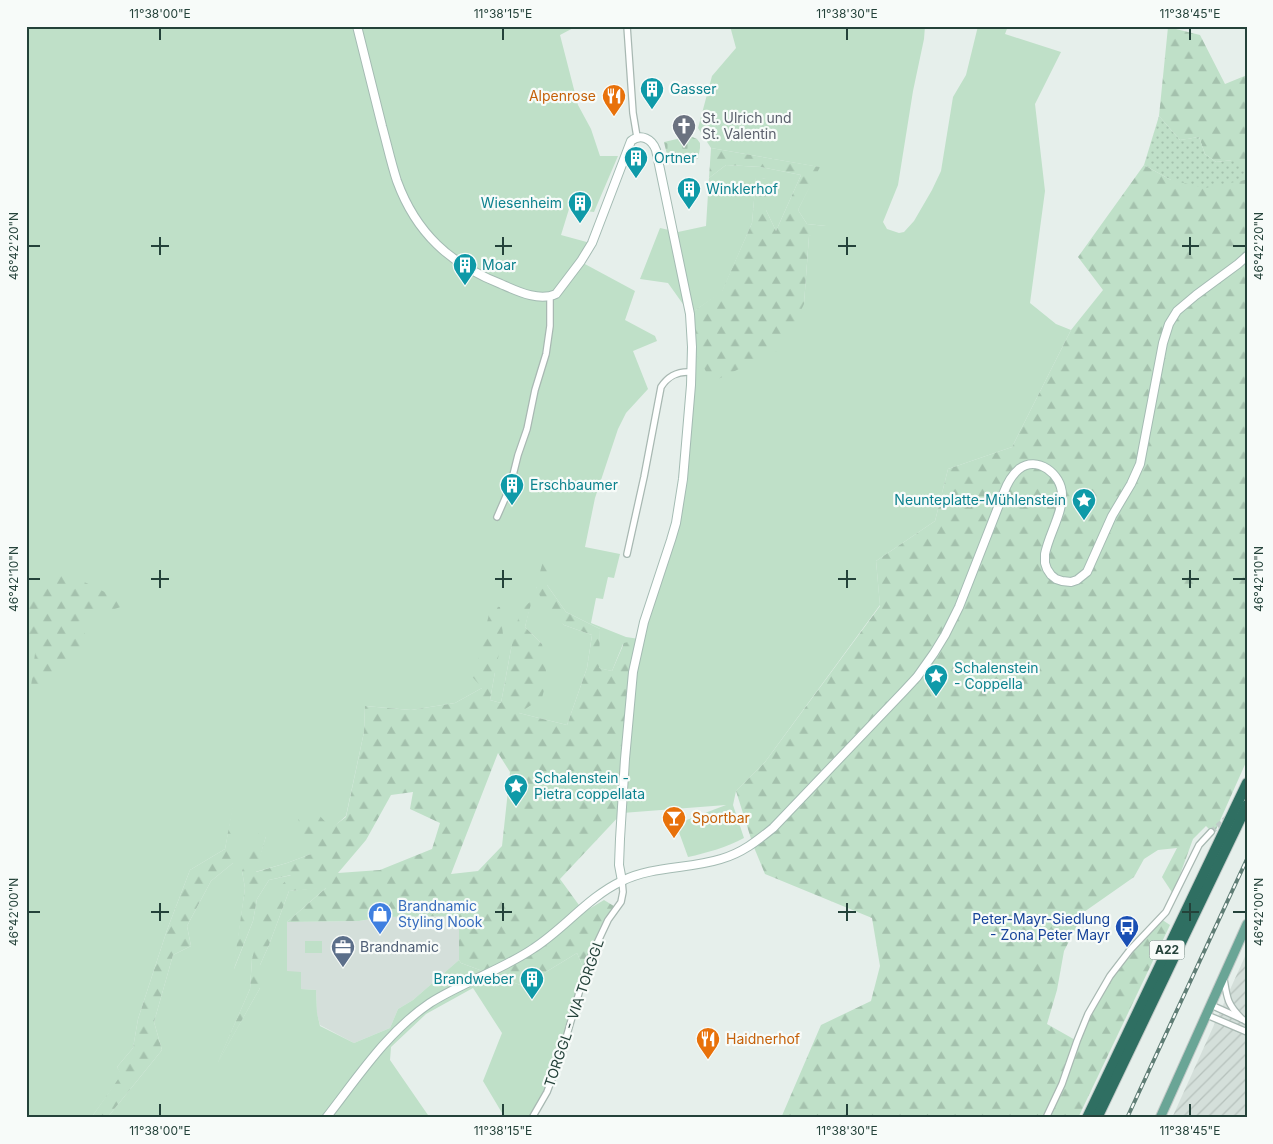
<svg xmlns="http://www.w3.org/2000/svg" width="1273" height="1144" viewBox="0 0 1273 1144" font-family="Inter,sans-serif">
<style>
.built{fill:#d4dfda}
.industrial{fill:url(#industrial-furrows)}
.grass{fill:#bfe0c8}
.forest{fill:url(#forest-firs);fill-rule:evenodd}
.cemetery{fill:url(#cemetery-stones)}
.park{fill:url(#park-dots)}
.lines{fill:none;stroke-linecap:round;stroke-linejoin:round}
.street-tunnel{stroke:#bfccc8;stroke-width:5.5;stroke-dasharray:5.5 3;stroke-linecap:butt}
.street-casing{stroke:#a8b8b2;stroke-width:8}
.secondary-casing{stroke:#a4bbb3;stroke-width:10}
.primary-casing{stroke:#c2cac8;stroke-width:11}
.highway-casing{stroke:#c2cac8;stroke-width:12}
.street{stroke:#fff;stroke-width:5.5}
.secondary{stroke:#fff;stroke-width:8}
.primary{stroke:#6aa596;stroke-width:9}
.highway{stroke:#2f6f62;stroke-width:10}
.rail-casing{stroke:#5f7d75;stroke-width:4}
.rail{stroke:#f7fbf9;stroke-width:2;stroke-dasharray:5.5;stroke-linecap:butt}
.ticks{fill:none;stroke:#24423a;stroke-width:2}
.labels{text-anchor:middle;stroke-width:4.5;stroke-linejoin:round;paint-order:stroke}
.shield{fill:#f7fbf9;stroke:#637a73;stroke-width:1}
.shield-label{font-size:12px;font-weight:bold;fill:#24423a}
.culture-label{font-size:14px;fill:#0d838f;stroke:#f7fbf9;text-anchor:start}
.food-label{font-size:14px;fill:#c56008;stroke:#f7fbf9;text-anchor:start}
.worship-label{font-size:14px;fill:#5b616d;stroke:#f7fbf9;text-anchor:start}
.shop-label{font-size:14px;fill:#366cbe;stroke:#f7fbf9;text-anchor:start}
.transit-label{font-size:14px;fill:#164399;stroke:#f7fbf9;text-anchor:end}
.service-label{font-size:14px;fill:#4e5e75;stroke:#f7fbf9;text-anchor:start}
.street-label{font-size:14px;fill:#24423a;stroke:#f7fbf9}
.neatline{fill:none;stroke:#24423a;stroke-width:2}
.ticks-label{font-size:12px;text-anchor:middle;fill:#24423a}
</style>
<defs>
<pattern id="industrial-furrows" width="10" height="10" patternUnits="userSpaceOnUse" patternTransform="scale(1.25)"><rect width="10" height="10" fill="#d4dfda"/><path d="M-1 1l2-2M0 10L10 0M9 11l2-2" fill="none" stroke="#b6c1bc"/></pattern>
<pattern id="forest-firs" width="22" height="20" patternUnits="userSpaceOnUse" patternTransform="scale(1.25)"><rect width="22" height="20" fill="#bfe0c8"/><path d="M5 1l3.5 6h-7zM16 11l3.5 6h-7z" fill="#a4c1ad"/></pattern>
<pattern id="cemetery-stones" width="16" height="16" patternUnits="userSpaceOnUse" patternTransform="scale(1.25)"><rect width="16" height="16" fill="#bfe0c8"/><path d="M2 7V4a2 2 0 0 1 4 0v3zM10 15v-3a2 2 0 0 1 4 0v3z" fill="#a4c1ad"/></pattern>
<pattern id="park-dots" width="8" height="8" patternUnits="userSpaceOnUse" patternTransform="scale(1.25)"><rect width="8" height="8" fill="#bfe0c8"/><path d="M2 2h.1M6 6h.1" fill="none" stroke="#a4c1ad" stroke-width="1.8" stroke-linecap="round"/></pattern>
</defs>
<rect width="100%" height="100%" fill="#e6efeb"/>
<path class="built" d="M 459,916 L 459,960 L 413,1000 L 398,1009 L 390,1028 L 354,1043 L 320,1025 L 317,1014 L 316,990 L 301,989 L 287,972 L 287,922 L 359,921 L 384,917 Z"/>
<path class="industrial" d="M 1247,952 L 1247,1118 L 1172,1118 Z"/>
<g class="grass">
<path d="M 26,26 L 577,26 L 560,35 L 578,105 L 591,129 L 600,156 L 618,156 L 594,212 L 569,209 L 561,235 L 594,244 L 583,263 L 635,291 L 625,320 L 655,336 L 657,341 L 633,351 L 648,389 L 626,413 L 618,429 L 595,498 L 585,547 L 620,554 L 614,578 L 608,577 L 603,599 L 596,598 L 591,623 L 626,637 L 639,639 L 676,523 L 692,347 L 804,304 L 809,236 L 826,226 L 807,224 L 798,210 L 819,167 L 711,148 L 698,128 L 712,76 L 736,48 L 730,26 L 925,26 L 924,39 L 913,91 L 898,185 L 883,222 L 887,229 L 899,233 L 904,232 L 914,221 L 932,190 L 941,171 L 953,97 L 966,75 L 978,26 L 1008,26 L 1005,34 L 1061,52 L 1035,104 L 1045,191 L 1030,303 L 1056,324 L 1071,330 L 1012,447 L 948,469 L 935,521 L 876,561 L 880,605 L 765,762 L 736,791 L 733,805 L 744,838 C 727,847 707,853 688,857 L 676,824 L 726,805 L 622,813 L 623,644 L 612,671 L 598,668 L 600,629 L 566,612 L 547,585 L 536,587 L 564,625 L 592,635 L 587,668 L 567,725 L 519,713 L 542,644 L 525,627 L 531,601 L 511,649 L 501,703 L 490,700 L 495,672 L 482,688 L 455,703 L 411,710 L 365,706 L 364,732 L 346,816 L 331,829 L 311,854 L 287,863 L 255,872 L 266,836 L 242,871 L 245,888 L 234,969 L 253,921 L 257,899 L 269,880 L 292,875 L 252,959 L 250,989 L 218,1062 L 260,988 L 260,965 L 269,945 L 289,891 L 327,887 L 287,922 L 287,971 L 301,972 L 301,989 L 316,990 L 317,1013 L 320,1026 L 354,1043 L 390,1028 L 398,1009 L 413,1000 L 459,960 L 461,963 L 523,986 L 577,953 L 585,972 L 547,1092 L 532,1118 L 505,1118 L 483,1081 L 502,1033 L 473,988 L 426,1014 L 391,1047 L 390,1060 L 430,1118 L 107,1118 L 162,1050 L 154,1022 L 173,955 L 191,946 L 187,926 L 211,881 L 233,863 L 233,808 L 225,849 L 190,870 L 167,930 L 138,1019 L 133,1048 L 117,1067 L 122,1075 L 91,1118 L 26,1118 Z"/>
<path d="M 726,165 L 761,167 L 801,175 L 776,231 L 766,210 L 766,179 L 756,178 L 752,223 L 722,292 L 690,314 L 668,283 L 640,279 L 660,228 L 678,232 L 706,226 L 709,178 Z"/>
<rect x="305" y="941" width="17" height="12"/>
</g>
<g class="forest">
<path d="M 1168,27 L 1200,35 L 1225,84 L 1247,75 L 1247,760 L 1214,834 L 1206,826 L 1193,839 L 1173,894 L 1162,877 L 1177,848 L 1158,850 L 1144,859 L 1134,877 L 1084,912 L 1064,951 L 1057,990 L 1047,1024 L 1077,1041 L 1110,976 L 1161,919 L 1170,925 L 1078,1118 L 781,1118 L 821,1025 L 871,1001 L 880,966 L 872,918 L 765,874 L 753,845 L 736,791 L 765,762 L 880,606 L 876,561 L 935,521 L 948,469 L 1012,447 L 1071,330 L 1103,290 L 1078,257 L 1144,165 L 1171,180 L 1233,160 L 1216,162 L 1205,154 L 1199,137 L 1180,140 L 1159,116 Z"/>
<path d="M 711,148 L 820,167 L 798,210 L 807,224 L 826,226 L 826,232 L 809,236 L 804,304 L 783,348 L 712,382 L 692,347 L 690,314 L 722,291 L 752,223 L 756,177 L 766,179 L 766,210 L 776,231 L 801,175 L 761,167 L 726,165 L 709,178 Z"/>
<path d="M 543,561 L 556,563 L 547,585 L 566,612 L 600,629 L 599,668 L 612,671 L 624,643 L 639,639 L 622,813 L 560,879 L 584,912 L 604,900 L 617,908 L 608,920 L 585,972 L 577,953 L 523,986 L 461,963 L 459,960 L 459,916 L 384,917 L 359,921 L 287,922 L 326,888 L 289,891 L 269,945 L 260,965 L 260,988 L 215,1068 L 250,989 L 252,959 L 264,915 L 279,888 L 291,875 L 269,880 L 257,899 L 253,921 L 233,971 L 245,888 L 242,871 L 261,827 L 266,836 L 256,872 L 287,863 L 311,854 L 298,819 L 319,815 L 331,828 L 346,817 L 364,732 L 365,706 L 411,710 L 455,703 L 482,688 L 463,666 L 478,659 L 491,606 L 500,607 L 503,635 L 495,672 L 490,700 L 501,703 L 511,649 L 520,611 L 532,600 L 525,627 L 542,644 L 547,678 L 542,698 L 519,713 L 567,725 L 587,668 L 592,635 L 564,625 L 544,605 L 536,587 ZM 498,753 L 510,772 L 502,846 L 478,871 L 451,874 ZM 413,792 L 410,809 L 440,823 L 432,849 L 380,870 L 338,873 L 366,840 L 391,795 Z"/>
<path d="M 56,568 L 129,604 L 78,622 L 91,644 L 30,695 L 36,645 L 26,639 L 26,611 Z"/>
<path d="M 233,804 L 233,863 L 211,881 L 187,926 L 191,946 L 173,955 L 154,1022 L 162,1050 L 107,1118 L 91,1118 L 121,1075 L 117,1067 L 133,1048 L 138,1019 L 167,930 L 190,870 L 225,849 Z"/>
</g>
<path class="cemetery" d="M 690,136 L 697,139 L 700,143 L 700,148 L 698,159 L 686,157 L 685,162 L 675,161 L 667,155 L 664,142 Z"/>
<path class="park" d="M 1159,116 L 1180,140 L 1199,137 L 1205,154 L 1216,162 L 1233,160 L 1247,167 L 1245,180 L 1205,188 L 1171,180 L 1144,165 Z"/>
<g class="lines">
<path class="street-tunnel" d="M 1211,832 L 1228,817"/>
<g class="street-casing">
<g id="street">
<path d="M 627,26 L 633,113 L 637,137"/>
<path d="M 497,517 L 510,487 L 518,455 L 527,429 L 535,390 L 546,354 L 550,326 L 550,297"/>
<path d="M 627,554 L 644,477 L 661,387 C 668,376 677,371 691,372"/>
<path d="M 1224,979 C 1227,998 1227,1004 1242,1019"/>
<path d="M 1211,1005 L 1242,1019 L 1247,1022"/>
<path d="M 1207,1015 L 1247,1032"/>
<path d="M 532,1118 L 547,1092 L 562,1052 L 585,972 L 592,954 L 608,920 L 621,902 L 623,892 L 622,881"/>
<path d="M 1046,1118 L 1062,1084 L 1077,1041 L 1088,1014 L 1110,976 L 1130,950 L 1166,912 L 1199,845 L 1211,832"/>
</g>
</g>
<g class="secondary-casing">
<g id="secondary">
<path d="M 357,26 C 365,59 374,93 382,126 C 387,144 391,163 397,181 C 416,233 450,264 501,284 C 517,291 539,302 556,294 L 581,261 L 592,243 L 631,141 C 641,133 652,139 656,150 L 690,314 L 692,347 L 691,385 L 683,479 L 676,523 L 671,540 L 644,622 L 633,672 L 625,759 L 620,839 L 619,865 L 622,881"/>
<path d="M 326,1118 C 358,1077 387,1032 430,1003 C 463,982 502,970 534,948 C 565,928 588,897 622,881 C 652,866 689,869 721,859 C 742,853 757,841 773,828 L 904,691 L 917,677 L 934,653 L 945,635 L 959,607 L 1004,492 C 1007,484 1012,475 1019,469 C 1037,455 1062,474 1062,495 C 1062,515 1049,534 1045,554 L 1045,563 L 1047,569 L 1051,575 L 1056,579 L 1062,581 L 1071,582 L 1077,580 L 1087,572 L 1112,516 L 1131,484 L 1140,464 L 1163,343 L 1169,324 L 1177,311 L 1196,295 L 1238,264 L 1247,256"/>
</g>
</g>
<g class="primary-casing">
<path id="primary" d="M 1160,1118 L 1247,924"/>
</g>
<g class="highway-casing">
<g id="highway">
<path d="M 1087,1118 L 1247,783"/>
<path d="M 1097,1118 L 1247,805"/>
</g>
</g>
<use href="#street" class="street"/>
<use href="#secondary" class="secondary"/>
<use href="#primary" class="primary"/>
<use href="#highway" class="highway"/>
<g class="rail-casing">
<path id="rail" d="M 1127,1118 L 1247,859"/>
</g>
<use href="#rail" class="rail"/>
</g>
<path class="ticks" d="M 160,28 L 160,40M 503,28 L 503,40M 847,28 L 847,40M 1190,28 L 1190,40M 160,237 L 160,255M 503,237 L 503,255M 847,237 L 847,255M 1190,237 L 1190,255M 28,246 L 40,246M 151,246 L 169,246M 495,246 L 512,246M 838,246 L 856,246M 1182,246 L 1199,246M 1233,246 L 1246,246M 160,570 L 160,588M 503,570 L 503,588M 847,570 L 847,588M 1190,570 L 1190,588M 28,579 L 40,579M 151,579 L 169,579M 495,579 L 512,579M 838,579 L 856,579M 1182,579 L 1199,579M 1233,579 L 1246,579M 160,903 L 160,921M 503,903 L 503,921M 847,903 L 847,921M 1190,903 L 1190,921M 28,912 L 40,912M 151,912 L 169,912M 495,912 L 512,912M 838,912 L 856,912M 1182,912 L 1199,912M 1233,912 L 1246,912M 160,1104 L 160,1116M 503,1104 L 503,1116M 847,1104 L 847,1116M 1190,1104 L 1190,1116"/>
<defs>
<g id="building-pin" transform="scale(1.25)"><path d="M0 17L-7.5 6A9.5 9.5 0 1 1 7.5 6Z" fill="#0f9aa8" stroke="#f7fbf9"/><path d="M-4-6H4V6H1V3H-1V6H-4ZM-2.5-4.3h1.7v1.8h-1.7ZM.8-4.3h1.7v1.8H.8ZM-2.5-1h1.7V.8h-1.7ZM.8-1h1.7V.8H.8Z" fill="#fff"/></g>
<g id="restaurant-pin" transform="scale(1.25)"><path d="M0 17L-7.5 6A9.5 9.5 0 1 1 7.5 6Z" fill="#e8710a" stroke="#f7fbf9"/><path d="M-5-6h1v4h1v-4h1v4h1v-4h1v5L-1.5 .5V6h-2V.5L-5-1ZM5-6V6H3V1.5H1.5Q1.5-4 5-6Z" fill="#fff"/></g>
<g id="church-pin" transform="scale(1.25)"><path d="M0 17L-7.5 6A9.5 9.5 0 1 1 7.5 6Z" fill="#6b7280" stroke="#f7fbf9"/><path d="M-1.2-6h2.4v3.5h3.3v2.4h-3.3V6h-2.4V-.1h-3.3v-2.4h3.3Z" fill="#fff"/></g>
<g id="sight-pin" transform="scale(1.25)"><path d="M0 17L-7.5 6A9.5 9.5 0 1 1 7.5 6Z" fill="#0f9aa8" stroke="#f7fbf9"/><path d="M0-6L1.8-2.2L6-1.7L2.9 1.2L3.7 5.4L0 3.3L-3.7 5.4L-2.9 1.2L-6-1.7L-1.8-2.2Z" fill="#fff"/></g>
<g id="bar-pin" transform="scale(1.25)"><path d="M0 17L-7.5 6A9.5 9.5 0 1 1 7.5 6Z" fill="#e8710a" stroke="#f7fbf9"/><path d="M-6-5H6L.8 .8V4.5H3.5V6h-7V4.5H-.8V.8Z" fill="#fff"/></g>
<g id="shop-pin" transform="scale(1.25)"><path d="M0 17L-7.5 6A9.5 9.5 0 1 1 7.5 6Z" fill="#3f7fe0" stroke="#f7fbf9"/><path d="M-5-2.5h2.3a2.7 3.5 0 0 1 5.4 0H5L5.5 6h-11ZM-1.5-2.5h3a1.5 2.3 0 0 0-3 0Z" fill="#fff"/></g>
<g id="bus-pin" transform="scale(1.25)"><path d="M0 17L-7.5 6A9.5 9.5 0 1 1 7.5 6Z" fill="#1a4fb4" stroke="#f7fbf9"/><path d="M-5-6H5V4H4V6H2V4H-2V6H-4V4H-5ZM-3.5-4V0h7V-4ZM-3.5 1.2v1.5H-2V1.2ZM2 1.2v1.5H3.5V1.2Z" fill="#fff"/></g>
<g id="office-pin" transform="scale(1.25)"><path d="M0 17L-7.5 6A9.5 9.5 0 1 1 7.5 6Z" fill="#5c6f8a" stroke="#f7fbf9"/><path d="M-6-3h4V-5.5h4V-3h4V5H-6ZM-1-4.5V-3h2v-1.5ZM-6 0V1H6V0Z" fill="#fff"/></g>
</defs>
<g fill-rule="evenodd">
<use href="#building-pin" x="652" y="89"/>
<use href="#restaurant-pin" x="614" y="96"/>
<use href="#church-pin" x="684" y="126"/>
<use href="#building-pin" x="636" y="158"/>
<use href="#building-pin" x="689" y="189"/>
<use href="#building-pin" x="580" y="203"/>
<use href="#building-pin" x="465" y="265"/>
<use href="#building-pin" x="512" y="485"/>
<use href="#sight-pin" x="1084" y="500"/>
<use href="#sight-pin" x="936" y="676"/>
<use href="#sight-pin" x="516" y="786"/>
<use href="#bar-pin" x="674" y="818"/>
<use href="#shop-pin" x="380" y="914"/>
<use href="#bus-pin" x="1127" y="927"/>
<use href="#office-pin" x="343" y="947"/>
<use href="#building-pin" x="532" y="979"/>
<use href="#restaurant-pin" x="708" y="1039"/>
</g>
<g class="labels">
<rect class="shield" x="1149.5" y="940.5" width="35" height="19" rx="4"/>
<g class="shield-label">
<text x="1167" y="954">A22</text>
</g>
<g class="culture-label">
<text x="670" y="94">Gasser</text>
<text x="654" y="163">Ortner</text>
<text x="706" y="194">Winklerhof</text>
<text x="562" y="208" text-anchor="end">Wiesenheim</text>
<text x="482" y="270">Moar</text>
<text x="530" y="490">Erschbaumer</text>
<text x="1066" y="505" text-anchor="end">Neunteplatte-Mühlenstein</text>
<text x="954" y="673">Schalenstein<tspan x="954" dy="16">- Coppella</tspan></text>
<text x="534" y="783">Schalenstein -<tspan x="534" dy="16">Pietra coppellata</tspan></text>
<text x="514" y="984" text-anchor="end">Brandweber</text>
</g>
<g class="food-label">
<text x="596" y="101" text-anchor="end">Alpenrose</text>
<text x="692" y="823">Sportbar</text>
<text x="726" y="1044">Haidnerhof</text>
</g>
<g class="worship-label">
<text x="702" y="123">St. Ulrich und<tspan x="702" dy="16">St. Valentin</tspan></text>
</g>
<g class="shop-label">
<text x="398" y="911">Brandnamic<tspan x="398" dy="16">Styling Nook</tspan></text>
</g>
<g class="transit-label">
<text x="1110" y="924">Peter-Mayr-Siedlung<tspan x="1110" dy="16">- Zona Peter Mayr</tspan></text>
</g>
<g class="service-label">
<text x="360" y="952">Brandnamic</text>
</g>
<g class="street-label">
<text transform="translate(574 1013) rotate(-71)" y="5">TORGGL - VIA TORGGL</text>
</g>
</g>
<rect width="1273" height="1144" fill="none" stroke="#f7fbf9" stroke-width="55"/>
<rect x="28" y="28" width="1218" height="1088" class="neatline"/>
<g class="ticks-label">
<text x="160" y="18">11°38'00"E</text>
<text x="503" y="18">11°38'15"E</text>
<text x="847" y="18">11°38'30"E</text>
<text x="1190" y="18">11°38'45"E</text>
<text transform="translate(14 246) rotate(-90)" y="4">46°42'20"N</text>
<text transform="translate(1259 246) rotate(-90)" y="4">46°42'20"N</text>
<text transform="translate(14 579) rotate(-90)" y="4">46°42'10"N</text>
<text transform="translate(1259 579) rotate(-90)" y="4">46°42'10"N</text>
<text transform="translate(14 912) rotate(-90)" y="4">46°42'00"N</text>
<text transform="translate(1259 912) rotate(-90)" y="4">46°42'00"N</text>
<text x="160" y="1135">11°38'00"E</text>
<text x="503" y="1135">11°38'15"E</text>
<text x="847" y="1135">11°38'30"E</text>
<text x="1190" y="1135">11°38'45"E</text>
</g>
</svg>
